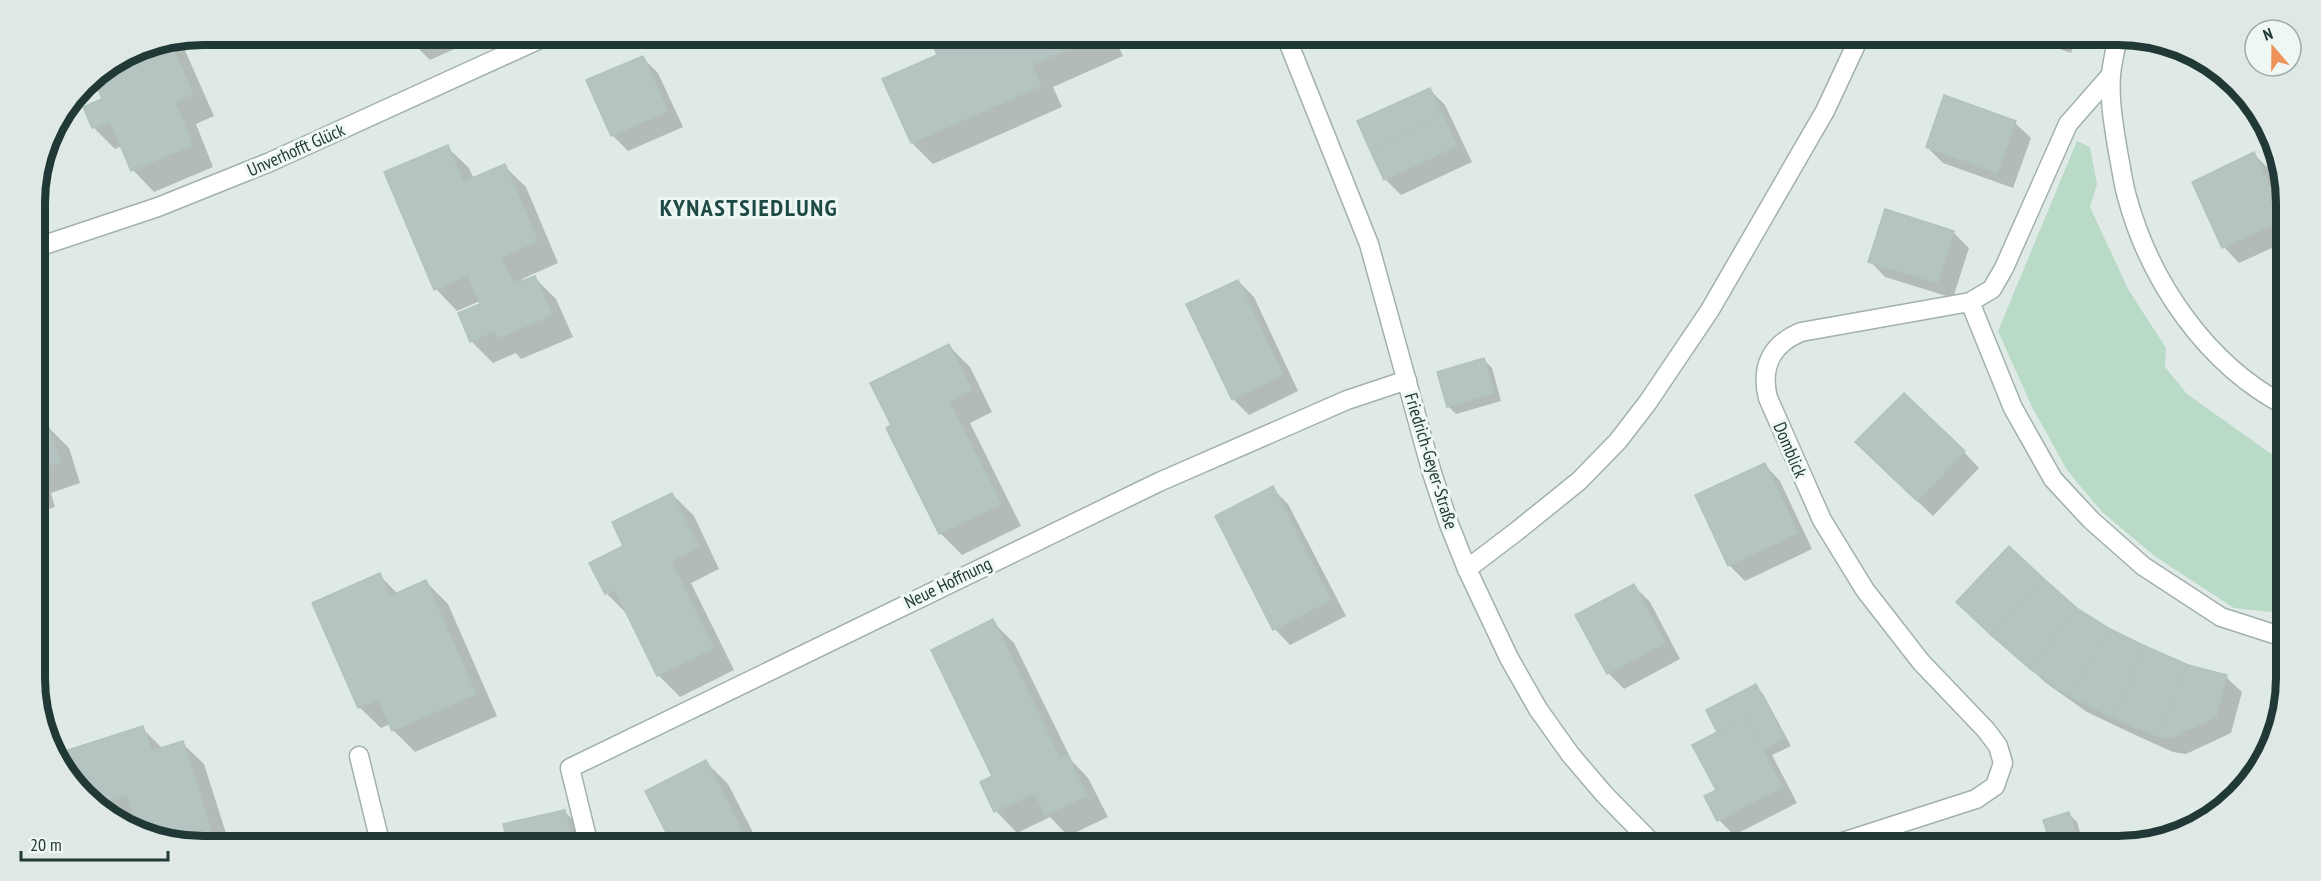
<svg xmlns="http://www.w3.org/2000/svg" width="2321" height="881" viewBox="0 0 2321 881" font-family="'PT Sans Narrow',sans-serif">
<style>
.green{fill:#b8dac6}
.shadow{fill:#0003}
.building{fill:#b5c4c0;stroke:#b2c3be;stroke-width:1.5}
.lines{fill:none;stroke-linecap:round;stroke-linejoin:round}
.lane-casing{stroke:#a2b1ae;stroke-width:21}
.street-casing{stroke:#a2b1ae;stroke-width:21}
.lane{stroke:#fff;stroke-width:18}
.street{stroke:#fff;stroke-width:18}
.labels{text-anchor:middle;stroke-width:6;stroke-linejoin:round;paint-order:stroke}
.street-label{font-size:18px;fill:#213936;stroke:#eff7f4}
.district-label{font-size:24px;font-weight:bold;letter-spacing:1.5px;fill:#1e4a45;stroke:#eff7f4}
.rim{fill:none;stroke:#213936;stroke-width:8}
</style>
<rect width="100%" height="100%" fill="#dfeae6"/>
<path class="green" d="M 2077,141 L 2090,147 L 2097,184 L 2090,207 L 2128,289 L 2166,348 L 2165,367 L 2187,394 L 2270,453 L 2286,460 L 2286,601 L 2271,612 L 2234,608 L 2156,557 L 2102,512 L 2067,470 L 2032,407 L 1998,331 Z"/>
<g class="shadow">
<path d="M 410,34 L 488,34 L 430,60 L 415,45 Z"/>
<path d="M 925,34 L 1113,34 L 1123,56 L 1053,87 L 1062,107 L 933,164 L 912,143 L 939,56 L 934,44 Z"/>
<path d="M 2017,34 L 2077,34 L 2071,53 Z"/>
<path d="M 180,39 L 214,116 L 196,124 L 213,167 L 154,192 L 133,170 L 122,146 L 115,149 L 94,128 L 85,107 L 104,100 L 94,75 L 139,47 Z"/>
<path d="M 642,57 L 658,73 L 683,127 L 628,151 L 612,135 L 588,81 Z"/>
<path d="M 1430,90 L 1445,105 L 1472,162 L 1401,195 L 1385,179 Z"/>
<path d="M 2015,123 L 2031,138 L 2013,188 L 1943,163 L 1927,147 Z"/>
<path d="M 447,147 L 469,168 L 474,179 L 504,166 L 526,187 L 558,263 L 522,279 L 524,282 L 535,278 L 556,299 L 573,337 L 521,359 L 516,353 L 493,363 L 471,341 L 482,305 L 480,301 L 457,311 L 436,289 Z"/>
<path d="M 2254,154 L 2270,170 L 2285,203 L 2285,242 L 2239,263 L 2224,247 Z"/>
<path d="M 1886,211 L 1954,233 L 1969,248 L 1953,298 L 1885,277 L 1870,261 Z"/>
<path d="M 1238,281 L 1254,297 L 1298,391 L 1249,415 L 1233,399 Z"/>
<path d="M 948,345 L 970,367 L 992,412 L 970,423 L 1021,526 L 962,555 L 940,533 L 893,426 Z"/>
<path d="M 1484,360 L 1492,368 L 1501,401 L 1456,414 L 1448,406 Z"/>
<path d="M 47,426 L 69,448 L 80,483 L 51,493 L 55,507 L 37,513 L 36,430 Z"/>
<path d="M 1964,452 L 1979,468 L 1933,516 L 1872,458 Z"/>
<path d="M 1765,465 L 1780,481 L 1812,549 L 1745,581 L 1729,565 Z"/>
<path d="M 1272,488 L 1288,504 L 1346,616 L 1290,645 L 1275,629 Z"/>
<path d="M 672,494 L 694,516 L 719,569 L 691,583 L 734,670 L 680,697 L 658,675 L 628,615 L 606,593 L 625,547 Z"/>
<path d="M 379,575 L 398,594 L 426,582 L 448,604 L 497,716 L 415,752 L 393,730 L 390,724 L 381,728 L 359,707 Z"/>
<path d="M 1634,586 L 1650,602 L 1680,659 L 1624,689 L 1608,673 Z"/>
<path d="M 2077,610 L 2109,631 L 2187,666 L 2226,677 L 2242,692 L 2231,733 L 2186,754 L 2173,752 L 2131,733 L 2087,712 L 2046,683 L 1974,618 Z"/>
<path d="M 992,621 L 1014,643 L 1072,761 L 1088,778 L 1108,817 L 1068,836 L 1050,817 L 1017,833 L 996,811 Z"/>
<path d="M 1756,686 L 1763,694 L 1791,746 L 1772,755 L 1797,803 L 1734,835 L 1719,820 L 1718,731 Z"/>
<path d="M 142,728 L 163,749 L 182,743 L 204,764 L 230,846 L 203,846 L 149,838 L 140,831 L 137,821 L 130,823 L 131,825 L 77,789 L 59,754 Z"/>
<path d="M 706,762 L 728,784 L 760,846 L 675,846 L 647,792 Z"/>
<path d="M 564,811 L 580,827 L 585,846 L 510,846 L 505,825 Z"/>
<path d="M 2069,814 L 2077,822 L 2084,846 L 2052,846 L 2045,821 Z"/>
</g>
<g class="building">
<path d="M 409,34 L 438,34 L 414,45 Z"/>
<path d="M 928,34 L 1101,34 L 1032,65 L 1041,86 L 911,143 L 882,79 L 937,55 Z"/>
<path d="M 170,41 L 193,94 L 175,102 L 193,145 L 131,171 L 110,121 L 92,128 L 83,107 L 102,99 L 93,76 L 139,47 Z"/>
<path d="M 643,56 L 668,111 L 611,136 L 586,80 Z"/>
<path d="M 1430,88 L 1443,116 L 1370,150 L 1357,121 Z"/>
<path d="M 1944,95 L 2016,121 L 1997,173 L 1926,147 Z"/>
<path d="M 1443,116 L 1457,146 L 1384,180 L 1370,150 Z"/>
<path d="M 448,145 L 463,182 L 505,164 L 538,241 L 501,257 L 514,284 L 535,276 L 552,315 L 498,338 L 495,331 L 470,342 L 458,313 L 480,304 L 468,275 L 434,290 L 384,172 Z"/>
<path d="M 2254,152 L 2285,219 L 2222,248 L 2192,182 Z"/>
<path d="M 1885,209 L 1954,231 L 1937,283 L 1868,262 Z"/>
<path d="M 1238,280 L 1283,375 L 1232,400 L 1186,304 Z"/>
<path d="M 949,344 L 972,390 L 949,401 L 1001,504 L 939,534 L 886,428 L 891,425 L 870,383 Z"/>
<path d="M 1484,358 L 1494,393 L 1447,407 L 1437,372 Z"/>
<path d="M 1904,393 L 1965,451 L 1917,501 L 1855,442 Z"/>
<path d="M 48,425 L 60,462 L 36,469 L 36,428 Z"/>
<path d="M 1765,463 L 1798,533 L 1728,566 L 1695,495 Z"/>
<path d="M 1273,486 L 1331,600 L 1273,630 L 1215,516 Z"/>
<path d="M 672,493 L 699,547 L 671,561 L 714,648 L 657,676 L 615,590 L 605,594 L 589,563 L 623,546 L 612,522 Z"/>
<path d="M 2009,546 L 2043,578 L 1991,635 L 1956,602 Z"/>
<path d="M 380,573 L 390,596 L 426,580 L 476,694 L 392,731 L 378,699 L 358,708 L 312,603 Z"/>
<path d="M 2043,578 L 2078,609 L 2029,668 L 1991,635 Z"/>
<path d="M 1634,584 L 1665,643 L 1607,674 L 1575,615 Z"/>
<path d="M 2078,609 L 2110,629 L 2069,696 L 2029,668 Z"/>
<path d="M 993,619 L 1060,758 L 1067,754 L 1087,796 L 1045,815 L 1035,793 L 994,812 L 980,782 L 992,776 L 931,650 Z"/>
<path d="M 2110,629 L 2145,646 L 2114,718 L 2069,696 Z"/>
<path d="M 2145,646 L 2188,665 L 2156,736 L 2114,718 Z"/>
<path d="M 2188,665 L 2227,675 L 2216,717 L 2170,738 L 2156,736 Z"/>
<path d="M 1756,684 L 1784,738 L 1763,749 L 1746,717 L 1717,732 L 1706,710 Z"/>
<path d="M 1746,717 L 1782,787 L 1717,821 L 1704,796 L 1716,790 L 1692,745 Z"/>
<path d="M 143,726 L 151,751 L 183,741 L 216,846 L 203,846 L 149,838 L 138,830 L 127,795 L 109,801 L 113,813 L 77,789 L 59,753 Z"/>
<path d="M 706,760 L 750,846 L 673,846 L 645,791 Z"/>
<path d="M 565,810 L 574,846 L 508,846 L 503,824 Z"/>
<path d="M 2069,812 L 2080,846 L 2051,846 L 2043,820 Z"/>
</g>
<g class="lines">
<g class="lane-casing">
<path id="lane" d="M 1830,846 L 1976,799 L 1995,786 L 2003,763 L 1998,746 L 1986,730 L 1921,662 L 1865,590 L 1822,520 L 1768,398 C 1760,366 1772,344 1801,332 L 1970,302"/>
</g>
<g class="street-casing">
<g id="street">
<path d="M 1285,34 L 1369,244 L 1432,473 L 1449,524 L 1467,569 L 1509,658 L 1538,709 L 1570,754 L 1604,794 L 1655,846"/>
<path d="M 2118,35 C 2116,48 2112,62 2111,75 C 2109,101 2114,127 2118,152 C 2121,167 2123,183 2127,197 C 2150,282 2207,365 2286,406"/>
<path d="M 2111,75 L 2068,124 L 2004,268 L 1992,289 L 1970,302 L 2013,408 L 2053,479 L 2091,520 L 2143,566 L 2221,617 L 2286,638"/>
<path d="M 35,248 L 158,207 L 270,162 L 551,34"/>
<path d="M 1467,569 L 1517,531 L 1579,481 L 1618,441 L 1648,402 L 1710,310 L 1825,111 L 1861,34"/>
<path d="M 359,756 L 381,846"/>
<path d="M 589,846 L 570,768 L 1159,482 L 1347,400 L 1407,380"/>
</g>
</g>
<use href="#lane" class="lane"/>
<use href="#street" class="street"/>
</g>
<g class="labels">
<g class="street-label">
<text transform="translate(296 150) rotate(-24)" y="6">Unverhofft Glück</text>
<text transform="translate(1790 450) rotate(67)" y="6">Domblick</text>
<text transform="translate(1431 461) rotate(73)" y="6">Friedrich-Geyer-Straße</text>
<text transform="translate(948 583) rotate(-26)" y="6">Neue Hoffnung</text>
</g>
<g class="district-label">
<text x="749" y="216">KYNASTSIEDLUNG</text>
</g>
</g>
<path d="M0 0H2321V881H0ZM203 45H2118A158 158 0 0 1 2276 203V678A158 158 0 0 1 2118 836H203A158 158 0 0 1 45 678V203A158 158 0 0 1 203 45Z" fill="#dfe8e5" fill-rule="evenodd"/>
<path class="rim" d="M203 45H2118A158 158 0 0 1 2276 203V678A158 158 0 0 1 2118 836H203A158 158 0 0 1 45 678V203A158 158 0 0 1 203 45Z"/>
<g transform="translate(2273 48) rotate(340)"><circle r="28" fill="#eff7f4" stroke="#9daba8" stroke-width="1.5"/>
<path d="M0-4.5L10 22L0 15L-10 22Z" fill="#ec925a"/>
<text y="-9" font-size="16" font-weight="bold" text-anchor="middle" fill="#213936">N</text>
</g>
<path d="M21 851v9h147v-9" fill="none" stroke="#213936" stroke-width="3"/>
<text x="30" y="851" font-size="18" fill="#213936" stroke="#eff7f4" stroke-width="4.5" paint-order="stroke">20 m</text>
</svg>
